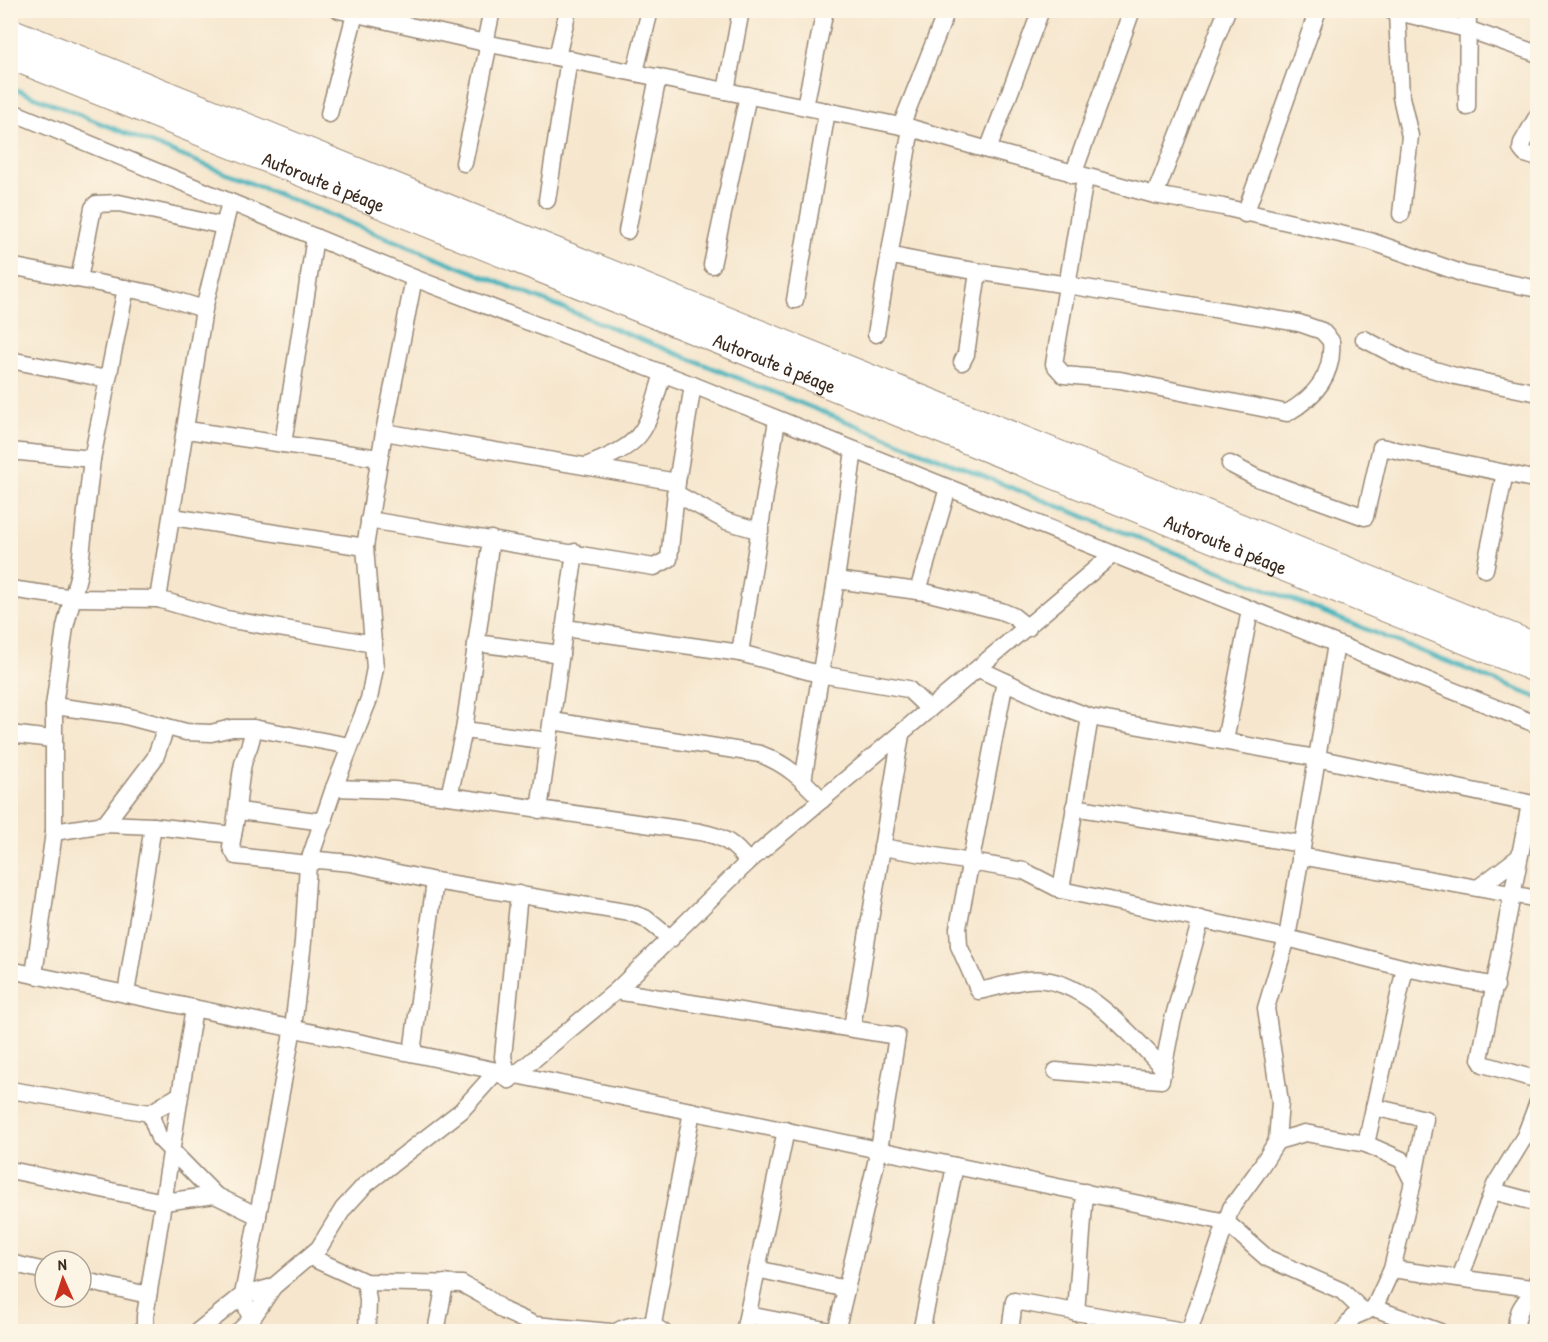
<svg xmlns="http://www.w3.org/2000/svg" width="1548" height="1342" viewBox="0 0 1548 1342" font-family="'Patrick Hand',sans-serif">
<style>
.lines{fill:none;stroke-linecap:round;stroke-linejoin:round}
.stream{stroke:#43b3bd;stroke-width:4.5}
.minor-casing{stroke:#988876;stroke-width:19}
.highway-casing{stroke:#988876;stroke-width:28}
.minor{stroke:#fff;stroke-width:16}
.highway{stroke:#fff;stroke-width:26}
.labels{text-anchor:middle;stroke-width:5;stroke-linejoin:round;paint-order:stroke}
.street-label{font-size:20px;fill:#3b2a1e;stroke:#fcf5e5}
</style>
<rect width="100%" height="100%" fill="#fcf5e5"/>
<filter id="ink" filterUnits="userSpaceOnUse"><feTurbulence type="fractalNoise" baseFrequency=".0167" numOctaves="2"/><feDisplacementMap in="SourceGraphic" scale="12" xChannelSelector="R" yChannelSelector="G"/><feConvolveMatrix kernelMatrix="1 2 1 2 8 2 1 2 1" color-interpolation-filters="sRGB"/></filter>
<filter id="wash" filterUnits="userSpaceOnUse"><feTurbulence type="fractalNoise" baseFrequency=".008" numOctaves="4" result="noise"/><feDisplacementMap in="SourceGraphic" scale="24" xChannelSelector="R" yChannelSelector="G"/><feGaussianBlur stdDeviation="1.35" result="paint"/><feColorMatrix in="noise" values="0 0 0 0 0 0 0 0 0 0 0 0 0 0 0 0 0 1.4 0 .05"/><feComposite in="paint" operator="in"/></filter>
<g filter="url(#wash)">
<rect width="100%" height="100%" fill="#f6e6cd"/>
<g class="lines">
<path class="stream" d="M 10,87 L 1538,698"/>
</g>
</g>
<g filter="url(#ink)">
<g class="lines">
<g class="minor-casing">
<g id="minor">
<path d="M 339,10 L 485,43 L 911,128 L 988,150 L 1041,10"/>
<path d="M 1390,10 L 1467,29 L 1538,54"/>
<path d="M 1397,12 L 1401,97 L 1410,136 L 1401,214"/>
<path d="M 485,43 L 492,10"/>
<path d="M 557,57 L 568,10"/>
<path d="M 635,72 L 650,10"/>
<path d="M 726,91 L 741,10"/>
<path d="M 805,106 L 825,10"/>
<path d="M 1467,107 L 1468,10"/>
<path d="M 10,111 L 414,278 L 693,385 L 1538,725"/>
<path d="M 329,114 L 355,14"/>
<path d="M 1538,115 L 1522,143 L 1521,149 L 1525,154 L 1538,158"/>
<path d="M 901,126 L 947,10"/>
<path d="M 988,150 L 1155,195 L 1223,207 L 1370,241 L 1464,274 L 1538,289"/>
<path d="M 464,163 L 489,43"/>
<path d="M 1073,175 L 1132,10"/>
<path d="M 1155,195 L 1227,10"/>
<path d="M 547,200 L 569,59"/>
<path d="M 1245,214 L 1318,10"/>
<path d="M 627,231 L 658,77"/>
<path d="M 889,255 C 948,269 1008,275 1067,285 L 1299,323 L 1322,331 L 1331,341 C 1334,375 1315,397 1287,413 L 1120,380 L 1064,375 L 1054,364 L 1085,178"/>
<path d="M 712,265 L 748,95"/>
<path d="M 10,266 L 155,294 L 204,309"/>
<path d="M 79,279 L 93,208 L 96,204 L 119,203 L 224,226"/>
<path d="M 795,300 L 827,111"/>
<path d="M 876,334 L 911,128"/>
<path d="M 1364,339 L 1408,362 L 1455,376 L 1538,393"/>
<path d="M 10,360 L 107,379"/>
<path d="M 962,362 L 966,354 L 978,272"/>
<path d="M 187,430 L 379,458"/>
<path d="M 384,432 L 677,482"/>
<path d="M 283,444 L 315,237"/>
<path d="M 10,451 L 92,459"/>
<path d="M 1230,464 L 1257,478 L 1365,517 L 1381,447 L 1538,480"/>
<path d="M 586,466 C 647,442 645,433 663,373"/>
<path d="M 675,493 L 726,521 L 760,531"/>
<path d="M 173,517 L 365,547"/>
<path d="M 369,520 L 654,567 L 669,559 L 677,482 L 693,385"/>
<path d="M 1485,569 L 1505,473"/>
<path d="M 836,580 L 925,592 L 1001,611 L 1013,616 L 1028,628"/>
<path d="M 10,589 L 74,598 L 158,599 L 226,619 L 374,644"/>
<path d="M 918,591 L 948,488"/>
<path d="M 158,599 L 204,309 L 230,202"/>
<path d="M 565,628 L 740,653 L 819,674 L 908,689 L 929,709"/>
<path d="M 476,643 L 561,654"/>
<path d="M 740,653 L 777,420"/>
<path d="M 979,669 L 1040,698 L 1090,717 L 1316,758 L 1538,805"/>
<path d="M 1005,681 L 958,928 L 959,946 L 979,991 C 995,988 1012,982 1028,980 C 1080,973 1131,1035 1163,1068"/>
<path d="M 54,706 L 122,715 L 186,732 L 211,733 L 232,728 L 253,728 L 350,746"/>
<path d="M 552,721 L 760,754 C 787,764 802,779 822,800"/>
<path d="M 464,730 L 549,741"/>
<path d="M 10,734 L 52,739"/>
<path d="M 1225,741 L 1250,610"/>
<path d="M 803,781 L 836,580 L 854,450"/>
<path d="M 334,788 L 394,790 L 449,796 L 700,832 C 722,836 734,843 748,862"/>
<path d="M 449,796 L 464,730 L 491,539"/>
<path d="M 1530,804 L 1480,1059 L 1483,1064 L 1538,1080"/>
<path d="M 1074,807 L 1302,844"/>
<path d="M 539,810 L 575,552"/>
<path d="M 239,811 L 324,822"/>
<path d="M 105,824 L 155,758 L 166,728"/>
<path d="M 54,832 L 105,824 L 153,826 L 233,835 C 238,813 238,791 242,769 C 244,753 252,748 253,728"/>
<path d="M 233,835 L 231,847 L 236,856 L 308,864 L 318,860 L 351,863 L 435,881 L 631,913 L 645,918 L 671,939"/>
<path d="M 882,847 L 1024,871 L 1061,890 L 1287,938 L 1405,968 L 1496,986"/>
<path d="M 1300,856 L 1538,899"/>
<path d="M 1478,888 L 1519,857"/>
<path d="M 1061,890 L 1090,717"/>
<path d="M 10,970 L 1226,1222 L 1267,1258 L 1342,1291 L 1364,1312"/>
<path d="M 34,975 L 54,832 L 54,706 L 65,627 L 79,573 L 92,459 L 126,288"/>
<path d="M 616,991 L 897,1036 L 879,1150 L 836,1332"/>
<path d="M 126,994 L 153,826"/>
<path d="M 852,1027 L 901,735"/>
<path d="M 412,1053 L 435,881"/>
<path d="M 1056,1071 L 1161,1080 L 1172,1023 L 1201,919"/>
<path d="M 509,1080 L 503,1057 L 519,894"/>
<path d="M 10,1090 L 150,1113 L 178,1096"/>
<path d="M 1374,1107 L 1425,1119 L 1413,1182"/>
<path d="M 150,1113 L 159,1138 L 215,1195 L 258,1216"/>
<path d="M 1277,1141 L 1305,1133 L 1366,1144"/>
<path d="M 10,1170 L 164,1202 L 215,1195"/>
<path d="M 1493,1191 L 1538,1203"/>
<path d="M 310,1257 L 365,1282 L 462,1284 L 484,1296 L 504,1311 L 535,1325 L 610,1332"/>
<path d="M 10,1263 L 45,1271"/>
<path d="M 757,1269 L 846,1289"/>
<path d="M 1392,1269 L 1538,1289"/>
<path d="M 1460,1278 L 1495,1185 L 1525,1136 L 1538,1102"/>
<path d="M 81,1280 L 148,1295"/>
<path d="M 365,1282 L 368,1300 L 367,1332"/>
<path d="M 1374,1308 L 1440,1332"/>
<path d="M 1076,1313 L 1085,1192"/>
<path d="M 748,1315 L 836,1332"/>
<path d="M 653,1324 L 692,1111"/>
<path d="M 250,1327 L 251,1320 L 243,1295 L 293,1028 L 303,942 L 308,864 L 334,788 L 369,699 L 375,668 L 365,547 L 384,432 L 414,278"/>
<path d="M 145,1332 L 145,1316 L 194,1008"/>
<path d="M 197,1332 L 243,1295 L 273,1287"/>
<path d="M 238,1332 L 251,1320 L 273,1287 L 319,1248 L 343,1209 L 365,1185 L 461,1111 L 497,1071 L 509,1080 L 616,991 L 748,862 L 1112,555"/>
<path d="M 436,1332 L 445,1283"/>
<path d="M 616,1332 C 631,1323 649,1321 663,1332"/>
<path d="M 744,1332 L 786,1130"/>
<path d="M 921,1332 L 955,1166"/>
<path d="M 1010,1332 L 1014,1301 L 1189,1332"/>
<path d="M 1189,1332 L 1231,1208 L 1256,1174 L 1277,1141 L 1280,1102 L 1266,1008 L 1287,938 L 1336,644"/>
<path d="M 1343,1332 L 1353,1317 L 1374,1308 L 1392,1269 L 1413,1182 L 1402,1160 L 1366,1144 L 1405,968"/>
<path d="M 1516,1332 C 1516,1300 1532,1302 1537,1281"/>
</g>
</g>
<g class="highway-casing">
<g id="highway">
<path d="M 10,31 L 1538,647"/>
<path id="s1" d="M 10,56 L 1538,670"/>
</g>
</g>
<use href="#minor" class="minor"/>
<use href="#highway" class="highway"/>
</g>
</g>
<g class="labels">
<g class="street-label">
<text dy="7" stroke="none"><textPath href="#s1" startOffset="338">Autoroute à péage</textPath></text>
<text dy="7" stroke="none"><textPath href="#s1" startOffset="824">Autoroute à péage</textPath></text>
<text dy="7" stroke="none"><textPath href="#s1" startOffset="1310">Autoroute à péage</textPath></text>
</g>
</g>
<rect width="1548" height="1342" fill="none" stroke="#fcf5e5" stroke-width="36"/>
<g transform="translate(63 1279) rotate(357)"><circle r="28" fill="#fcf5e5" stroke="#afa495" stroke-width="1.5"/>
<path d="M0-4.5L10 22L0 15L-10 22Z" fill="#c8321e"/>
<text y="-9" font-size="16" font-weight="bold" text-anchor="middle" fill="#3b2a1e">N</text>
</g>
</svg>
